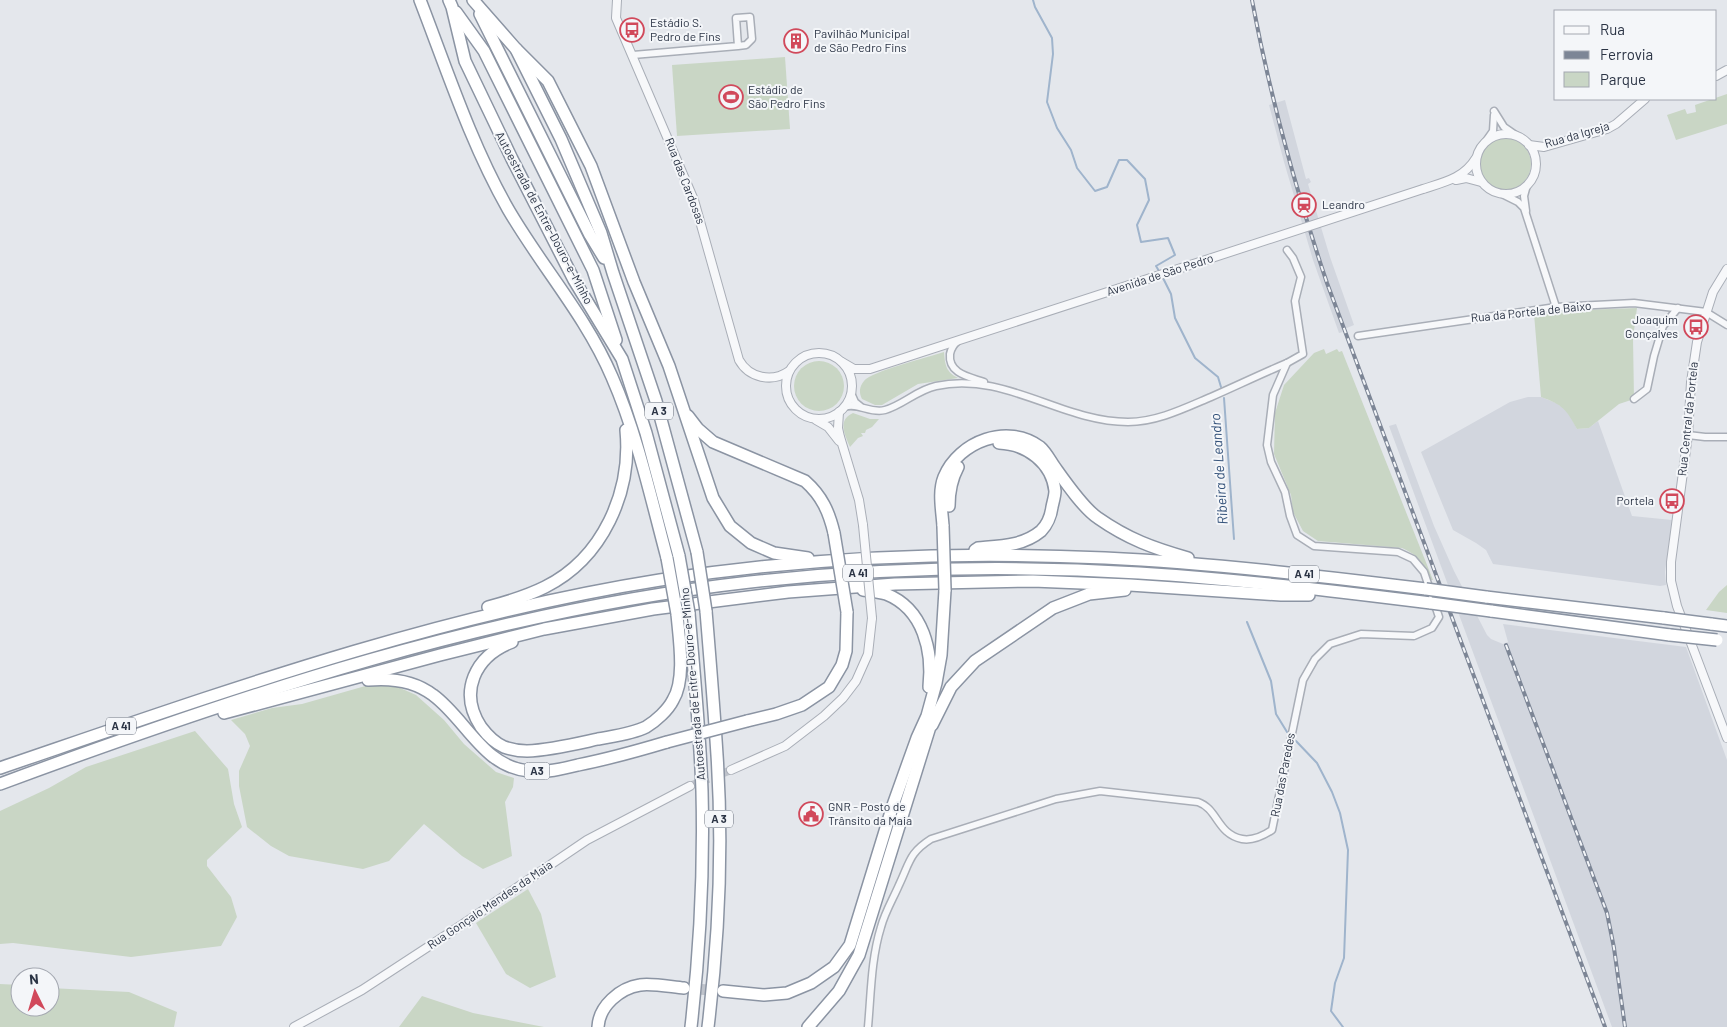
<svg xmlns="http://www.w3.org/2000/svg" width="1727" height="1027" viewBox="0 0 1727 1027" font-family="Barlow,sans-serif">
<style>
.built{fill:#d2d6de}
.green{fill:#c9d6c5}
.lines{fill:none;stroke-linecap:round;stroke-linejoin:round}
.stream{stroke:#9fb4cc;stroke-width:2}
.tertiary-tunnel{stroke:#bfc3cb;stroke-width:8;stroke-dasharray:8 4;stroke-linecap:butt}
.motorway-tunnel{stroke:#bfc3cb;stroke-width:11;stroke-dasharray:11 5.5;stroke-linecap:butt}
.minor-casing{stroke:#a9aeb7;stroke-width:9}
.tertiary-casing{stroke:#a9aeb7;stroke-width:10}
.motorway-casing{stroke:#8b94a3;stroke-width:14}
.minor{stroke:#f7f8fa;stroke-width:6}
.tertiary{stroke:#f7f8fa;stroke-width:8}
.motorway{stroke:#fff;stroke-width:11}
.rail-casing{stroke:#7d8696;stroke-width:4}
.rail{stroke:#f4f6f9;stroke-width:2;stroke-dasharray:5.5;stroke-linecap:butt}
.tertiary-bridge-casing{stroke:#a9aeb7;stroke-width:10;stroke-linecap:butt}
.motorway-bridge-casing{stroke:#8b94a3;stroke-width:14;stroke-linecap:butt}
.tertiary-bridge{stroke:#f7f8fa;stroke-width:8}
.motorway-bridge{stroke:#fff;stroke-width:11}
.labels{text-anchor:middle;stroke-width:4;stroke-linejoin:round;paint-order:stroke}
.shield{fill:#f4f6f9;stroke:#676e7b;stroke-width:1}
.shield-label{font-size:11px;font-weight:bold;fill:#2b3445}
.poi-label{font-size:12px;fill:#2b3445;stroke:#f4f6f9;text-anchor:start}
.street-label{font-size:12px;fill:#2b3445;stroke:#f4f6f9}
.water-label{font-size:14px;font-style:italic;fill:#34527a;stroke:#f4f6f9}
</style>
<rect width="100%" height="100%" fill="#e4e7ec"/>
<g class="built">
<path d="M 1285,100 L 1306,179 L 1309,178 L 1311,182 L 1308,184 L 1330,257 L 1354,325 L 1342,330 L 1343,332 L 1339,333 L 1313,260 L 1284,162 L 1269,105 Z"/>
<path d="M 1528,397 L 1541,397 L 1556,403 L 1568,411 L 1577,429 L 1589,428 L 1598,421 L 1632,516 L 1672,520 L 1665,572 L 1666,585 L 1660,586 L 1493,564 L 1486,550 L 1476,543 L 1453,530 L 1421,452 L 1510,402 Z"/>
<path d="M 1396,424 L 1434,526 L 1454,571 L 1487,635 L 1491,639 L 1503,644 L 1508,642 L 1503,624 L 1686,647 L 1727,760 L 1727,1027 L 1612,1027 L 1389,426 Z"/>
</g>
<g class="green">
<path d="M 785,57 L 790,129 L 677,136 L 672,65 Z"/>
<path d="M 1727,94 L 1727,124 L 1676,140 L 1667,115 L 1685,109 L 1687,114 L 1696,112 L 1695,105 Z"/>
<circle cx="1505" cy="164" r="26"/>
<path d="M 1637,308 L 1633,338 L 1634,399 L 1619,404 L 1589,428 L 1577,429 C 1566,409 1563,405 1541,397 L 1534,314 L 1554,311 Z"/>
<path d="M 1324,349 L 1326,354 L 1337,349 L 1339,352 L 1342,351 L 1433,580 L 1429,580 C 1421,562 1420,556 1402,548 L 1318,541 L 1303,531 L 1293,512 L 1291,495 L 1274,454 L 1275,413 L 1284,385 L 1314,353 Z"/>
<path d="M 944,352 C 945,365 946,372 958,378 L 918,384 L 882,405 L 875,405 L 862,399 C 859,393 859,387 864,381 C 872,371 929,357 944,352 Z"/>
<circle cx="819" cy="386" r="25"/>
<path d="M 853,413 L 870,419 L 879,419 L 872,427 L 866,430 L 865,433 L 861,433 L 863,436 L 858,438 L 850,447 C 845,435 837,420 853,413 Z"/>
<path d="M 1727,585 L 1727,613 L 1706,610 L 1719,592 Z"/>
<path d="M 376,683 L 398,687 L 416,695 L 444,720 L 464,744 L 496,772 L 514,778 L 513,787 L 505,802 L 512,856 L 483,869 L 462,856 L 424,824 L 389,861 L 363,869 L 289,856 L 271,846 L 247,827 L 239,786 L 239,771 L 250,746 L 245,734 L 231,720 L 272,708 L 302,704 Z"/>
<path d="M 195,731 L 228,769 L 234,804 L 242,827 L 207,860 L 207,866 L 231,897 L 237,917 L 221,946 L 131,957 L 13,943 L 0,944 L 0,811 L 49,788 L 86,767 Z"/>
<path d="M 528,889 L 541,914 L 556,977 L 530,988 L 506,974 L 476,923 Z"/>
<path d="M 0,984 L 20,985 L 20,1007 L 50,1007 L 50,988 L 129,992 L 177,1012 L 174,1027 L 0,1027 Z"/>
<path d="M 422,996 L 473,1013 L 544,1027 L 399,1027 Z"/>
</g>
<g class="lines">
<g class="stream">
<path d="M 1033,0 L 1035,7 L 1052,38 L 1053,54 L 1047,102 L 1057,128 L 1071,150 L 1077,168 L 1095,191 L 1107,187 L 1119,160 L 1127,160 L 1145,179 L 1149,200 L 1137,225 L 1141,242 L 1168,238 L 1175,255 L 1156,266 L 1159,271"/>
<path d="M 1162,276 L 1171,294 L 1175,318 L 1195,358 L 1218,377 L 1221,387"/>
<path d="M 1224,398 L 1234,539"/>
<path d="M 1247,622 L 1271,681 L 1276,714 L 1287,732"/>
<path d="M 1296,741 L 1317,763 L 1332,792 L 1340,813 L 1348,850 L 1344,958 L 1335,983 L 1331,1011 L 1343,1027"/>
</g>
<path class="tertiary-tunnel" d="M 690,786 L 731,770"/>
<path class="motorway-tunnel" d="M 685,988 L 721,991"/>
<g class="minor-casing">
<g id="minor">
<path d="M 633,55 L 738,46 L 746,45 L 752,39 L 750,17 L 736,18 L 738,46"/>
<path d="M 1494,111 L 1504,127 L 1517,136"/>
<path d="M 1486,141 L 1493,131 L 1494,115"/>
<path d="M 1500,193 L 1518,202 L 1524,208 L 1556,307"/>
<path d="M 1526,211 L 1524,196 L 1527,185"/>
<path d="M 1358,336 L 1556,307 L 1634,303 L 1706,312 L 1727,325"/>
<path d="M 958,341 C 953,345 951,349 950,354 C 948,374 970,377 984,382"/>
<path d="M 851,393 L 855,402 L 860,406"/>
<path d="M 1634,399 L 1647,389 L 1654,356 L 1663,326 L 1678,308"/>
<path d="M 844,407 C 858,402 870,414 885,410 C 903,405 917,390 936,386 C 1005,371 1061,422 1128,422 C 1157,422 1185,408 1211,397 C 1236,386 1261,374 1287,363 L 1303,354 L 1295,301 L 1301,277 L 1293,258 L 1287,250"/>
<path d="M 1688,435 L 1705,437 L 1727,437"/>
<path d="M 868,1027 C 871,994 871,959 881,927 C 885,912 893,899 899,885 C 910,862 909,853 931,839 L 1056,799 L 1100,791 L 1198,802 C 1218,809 1217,834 1242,839 C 1253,841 1263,836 1272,830 L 1303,680 L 1315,659 L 1330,644 L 1361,634 L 1414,636 L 1432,628 L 1439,617 L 1424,572 L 1413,559 L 1398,552 L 1314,546 L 1297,535 L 1290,516 L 1285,492 L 1271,462 L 1267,445 L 1273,395 L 1287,363"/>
</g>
</g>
<g class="tertiary-casing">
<g id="tertiary">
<path d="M 617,0 L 616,18 L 694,200 L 739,360 C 749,378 772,383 789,371"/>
<path d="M 1716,76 L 1727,70"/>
<circle cx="1506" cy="164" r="30"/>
<path d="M 1529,145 L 1544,147 L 1607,129 L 1616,124 L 1645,99"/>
<path d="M 1456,180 L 1466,178 L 1481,182"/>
<path d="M 1423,189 C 1445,182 1464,178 1476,158"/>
<path d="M 1727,269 L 1713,292 L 1697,342 L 1691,382 L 1688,435 L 1671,562 L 1671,581 L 1677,606 L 1727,738"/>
<circle cx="819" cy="386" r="33"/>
<path d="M 842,362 L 854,369 L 870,369 L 1129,285"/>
<path d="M 839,412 L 838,428 L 840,437 L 859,500 L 863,525"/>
<path d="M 816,420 L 828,427 L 839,441"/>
<path d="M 731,770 L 785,746 L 824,716 L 843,698 L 856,681 L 868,654 L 872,618"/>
<path d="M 294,1027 L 362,990 L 463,924 L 587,840 L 690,786"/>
</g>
</g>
<g class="motorway-casing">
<g id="motorway">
<path d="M 420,0 C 447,70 471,144 508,209 C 541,266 586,316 612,377 C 637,434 651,498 667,558"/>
<path d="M 449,0 L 452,7 L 465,61 L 512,159 L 574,280 L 622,359 L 646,433 L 679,556"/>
<path d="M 473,0 L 516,49 L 561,139 L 601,233 L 613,273 L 656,401 L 697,552"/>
<path d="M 456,12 L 484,51 L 593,270 L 616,340"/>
<path d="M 480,14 L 590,235 L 604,258"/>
<path d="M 516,49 L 548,81 L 591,166 L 634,282 L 669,366 L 713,498 L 730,526 L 751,543 L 774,553 L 808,558"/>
<path d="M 688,416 L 698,429 L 713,442 L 805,481 C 822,496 829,512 834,533"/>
<path d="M 949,506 C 949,491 951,480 958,467"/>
<path d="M 943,526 C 942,510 938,492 944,477 C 959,441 1008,423 1040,447 C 1045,451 1050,460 1054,466 C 1064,480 1083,508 1098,518 C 1128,539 1153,548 1188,558"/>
<path d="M 975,550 L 978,548 C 1000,546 1023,546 1041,531 C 1047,525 1051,515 1052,507 C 1053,502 1055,496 1055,491 C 1052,463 1027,444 999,443"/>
<path d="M 863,590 C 870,591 879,592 886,594 C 924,609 933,652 929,687"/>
<path d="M 1486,597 L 1664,618"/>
<path d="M 488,607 C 507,602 527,596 545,587 C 603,558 632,492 626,430"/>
<path d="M 706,611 C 710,659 714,707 717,755 C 723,845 719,937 708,1027"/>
<path d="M 1491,611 L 1670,635"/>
<path d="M 689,613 C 694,672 700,732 702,791 C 704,870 700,949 691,1027"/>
<path d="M 1711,624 L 1727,626"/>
<path d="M 512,642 C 475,656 458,692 481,727 C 487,735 495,743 504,747 C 510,749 520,751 527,751 C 551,750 575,744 598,739 C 614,736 632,734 646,727 C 656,721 668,710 673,700 C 686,679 679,638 677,614"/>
<path d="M 368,680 C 390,678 415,681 433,695 C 466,719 483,767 529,771 C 545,773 562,769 578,765 C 608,759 637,751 667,742"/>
<path d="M 224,713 L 440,655 L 544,629 L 653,609 L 788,592 L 895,584 L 1033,581 L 1130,585 L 1281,595 L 1309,595"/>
<path d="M 747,721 L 776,714 L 802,705 L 829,687 L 842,665 L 846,651 L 847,612"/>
<path d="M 932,725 L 951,687 L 975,661 L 1053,608 L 1089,594 L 1125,590"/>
<path d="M 0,768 C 217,694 433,616 660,580 C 807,557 957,551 1105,558 C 1212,563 1319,576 1426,589"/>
<path d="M 0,784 C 243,694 491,611 750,582 C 878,568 1010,565 1139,573 C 1236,579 1334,591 1431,603"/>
<path d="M 723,991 L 764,995 L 787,993 L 811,983 L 834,967 L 850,945 L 893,805 L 917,738 L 927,716 L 936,683 L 941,655 L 945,590"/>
<path d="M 598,1027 C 599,1006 620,988 640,985 C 651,983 672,987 684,988"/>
<path d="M 808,1027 L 839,991 L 859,955 L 933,717"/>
</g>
</g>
<use href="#minor" class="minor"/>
<use href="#tertiary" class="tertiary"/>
<use href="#motorway" class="motorway"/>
<g class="rail-casing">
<g id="rail">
<path d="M 1252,0 C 1270,96 1296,191 1327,283 L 1605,1027"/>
<path d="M 1506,645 L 1607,913 L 1614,948 L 1625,1027"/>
</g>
</g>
<use href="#rail" class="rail"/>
<g class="tertiary-bridge-casing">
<g id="tertiary-bridge">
<path d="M 1129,285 L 1423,189"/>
<path d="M 863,525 L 872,618"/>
</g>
</g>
<g class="motorway-bridge-casing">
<g id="motorway-bridge">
<path d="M 943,526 L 945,590"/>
<path d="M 834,533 L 847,612"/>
<path d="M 697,552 L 706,611"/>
<path d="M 679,556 L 689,613"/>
<path d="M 667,558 L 677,614"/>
<path d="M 1426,589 L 1486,597"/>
<path d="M 1431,603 L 1491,611"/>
<path d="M 1664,618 L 1711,624"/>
<path d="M 1670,635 L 1717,640"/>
<path d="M 667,742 L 747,721"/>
</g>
</g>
<use href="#tertiary-bridge" class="tertiary-bridge"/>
<use href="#motorway-bridge" class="motorway-bridge"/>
</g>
<defs>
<g id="bus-ring" transform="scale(1.25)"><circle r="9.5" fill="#f4f6f9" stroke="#d1495b" stroke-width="1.5"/><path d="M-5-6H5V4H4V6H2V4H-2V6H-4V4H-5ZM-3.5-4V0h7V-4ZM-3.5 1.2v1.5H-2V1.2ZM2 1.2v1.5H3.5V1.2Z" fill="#d1495b"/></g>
<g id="building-ring" transform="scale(1.25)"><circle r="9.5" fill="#f4f6f9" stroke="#d1495b" stroke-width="1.5"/><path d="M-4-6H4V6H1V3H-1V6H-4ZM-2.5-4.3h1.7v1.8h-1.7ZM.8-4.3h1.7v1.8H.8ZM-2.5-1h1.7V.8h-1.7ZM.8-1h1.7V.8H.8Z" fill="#d1495b"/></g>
<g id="stadium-ring" transform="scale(1.25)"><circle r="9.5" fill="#f4f6f9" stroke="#d1495b" stroke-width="1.5"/><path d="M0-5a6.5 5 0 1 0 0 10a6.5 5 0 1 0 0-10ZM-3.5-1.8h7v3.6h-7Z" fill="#d1495b"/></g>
<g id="station-ring" transform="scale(1.25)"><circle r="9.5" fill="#f4f6f9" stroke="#d1495b" stroke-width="1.5"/><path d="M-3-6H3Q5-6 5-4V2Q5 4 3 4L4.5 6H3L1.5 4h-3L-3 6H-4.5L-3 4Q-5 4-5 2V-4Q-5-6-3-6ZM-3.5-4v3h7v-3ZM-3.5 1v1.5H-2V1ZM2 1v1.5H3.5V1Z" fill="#d1495b"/></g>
<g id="civic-ring" transform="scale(1.25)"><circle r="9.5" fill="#f4f6f9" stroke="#d1495b" stroke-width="1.5"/><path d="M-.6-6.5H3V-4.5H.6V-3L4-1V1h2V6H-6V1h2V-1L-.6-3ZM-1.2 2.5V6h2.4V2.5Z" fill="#d1495b"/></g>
</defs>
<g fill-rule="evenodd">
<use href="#bus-ring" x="632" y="30"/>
<use href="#building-ring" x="796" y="41"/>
<use href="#stadium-ring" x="731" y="97"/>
<use href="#station-ring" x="1304" y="205"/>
<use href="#bus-ring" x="1696" y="327"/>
<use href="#bus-ring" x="1672" y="501"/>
<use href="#civic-ring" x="811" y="814"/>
</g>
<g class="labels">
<g class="shield">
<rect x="645" y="402.5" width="28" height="17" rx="4"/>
<rect x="843" y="564.5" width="30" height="17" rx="4"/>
<rect x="1289" y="565.5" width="30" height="17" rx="4"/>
<rect x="106" y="717.5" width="30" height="17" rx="4"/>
<rect x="524.5" y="762.5" width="25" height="17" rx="4"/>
<rect x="705" y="810.5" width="28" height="17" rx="4"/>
</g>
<g class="shield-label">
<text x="659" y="415">A 3</text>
<text x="858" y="577">A 41</text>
<text x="1304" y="578">A 41</text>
<text x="121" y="730">A 41</text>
<text x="537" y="775">A3</text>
<text x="719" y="823">A 3</text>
</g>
<g class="poi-label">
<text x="650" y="27">Estádio S.<tspan x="650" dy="14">Pedro de Fins</tspan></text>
<text x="814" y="38">Pavilhão Municipal<tspan x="814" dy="14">de São Pedro Fins</tspan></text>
<text x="748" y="94">Estádio de<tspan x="748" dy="14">São Pedro Fins</tspan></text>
<text x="1322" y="209">Leandro</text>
<text x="1678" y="324" text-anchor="end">Joaquim<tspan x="1678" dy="14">Gonçalves</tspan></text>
<text x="1654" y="505" text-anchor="end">Portela</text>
<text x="828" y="811">GNR - Posto de<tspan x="828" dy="14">Trânsito da Maia</tspan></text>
</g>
<g class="street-label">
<text transform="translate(1577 135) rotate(-16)" y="4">Rua da Igreja</text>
<text transform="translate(685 181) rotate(69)" y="4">Rua das Cardosas</text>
<text transform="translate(544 218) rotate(62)" y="4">Autoestrada de Entre-Douro-e-Minho</text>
<text transform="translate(1160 275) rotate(-18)" y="4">Avenida de São Pedro</text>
<text transform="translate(1531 312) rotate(-6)" y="4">Rua da Portela de Baixo</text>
<text transform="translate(1688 419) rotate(-84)" y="4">Rua Central da Portela</text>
<text transform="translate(693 684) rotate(-95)" y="4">Autoestrada de Entre-Douro-e-Minho</text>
<text transform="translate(1283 775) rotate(-79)" y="4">Rua das Paredes</text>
<text transform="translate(490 905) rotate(-34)" y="4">Rua Gonçalo Mendes da Maia</text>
</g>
<g class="water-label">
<text transform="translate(1219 469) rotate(-94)" y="5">Ribeira de Leandro</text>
</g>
</g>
<rect x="1554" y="10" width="162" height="90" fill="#f4f6f9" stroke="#a4a8b1"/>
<rect x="1564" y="26" width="25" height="8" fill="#f7f8fa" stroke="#a4a8b1"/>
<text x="1600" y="35" font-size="15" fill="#2b3445">Rua</text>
<rect x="1564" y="51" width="25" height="8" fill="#7d8696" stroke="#a4a8b1"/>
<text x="1600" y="60" font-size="15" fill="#2b3445">Ferrovia</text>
<rect x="1564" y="72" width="25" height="15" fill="#c9d6c5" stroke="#a4a8b1"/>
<text x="1600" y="85" font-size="15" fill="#2b3445">Parque</text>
<g transform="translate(35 992) rotate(355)"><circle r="24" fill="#f4f6f9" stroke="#a4a8b1"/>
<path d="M0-4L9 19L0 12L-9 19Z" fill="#d1495b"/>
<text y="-8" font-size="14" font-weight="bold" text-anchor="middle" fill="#2b3445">N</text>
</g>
</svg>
